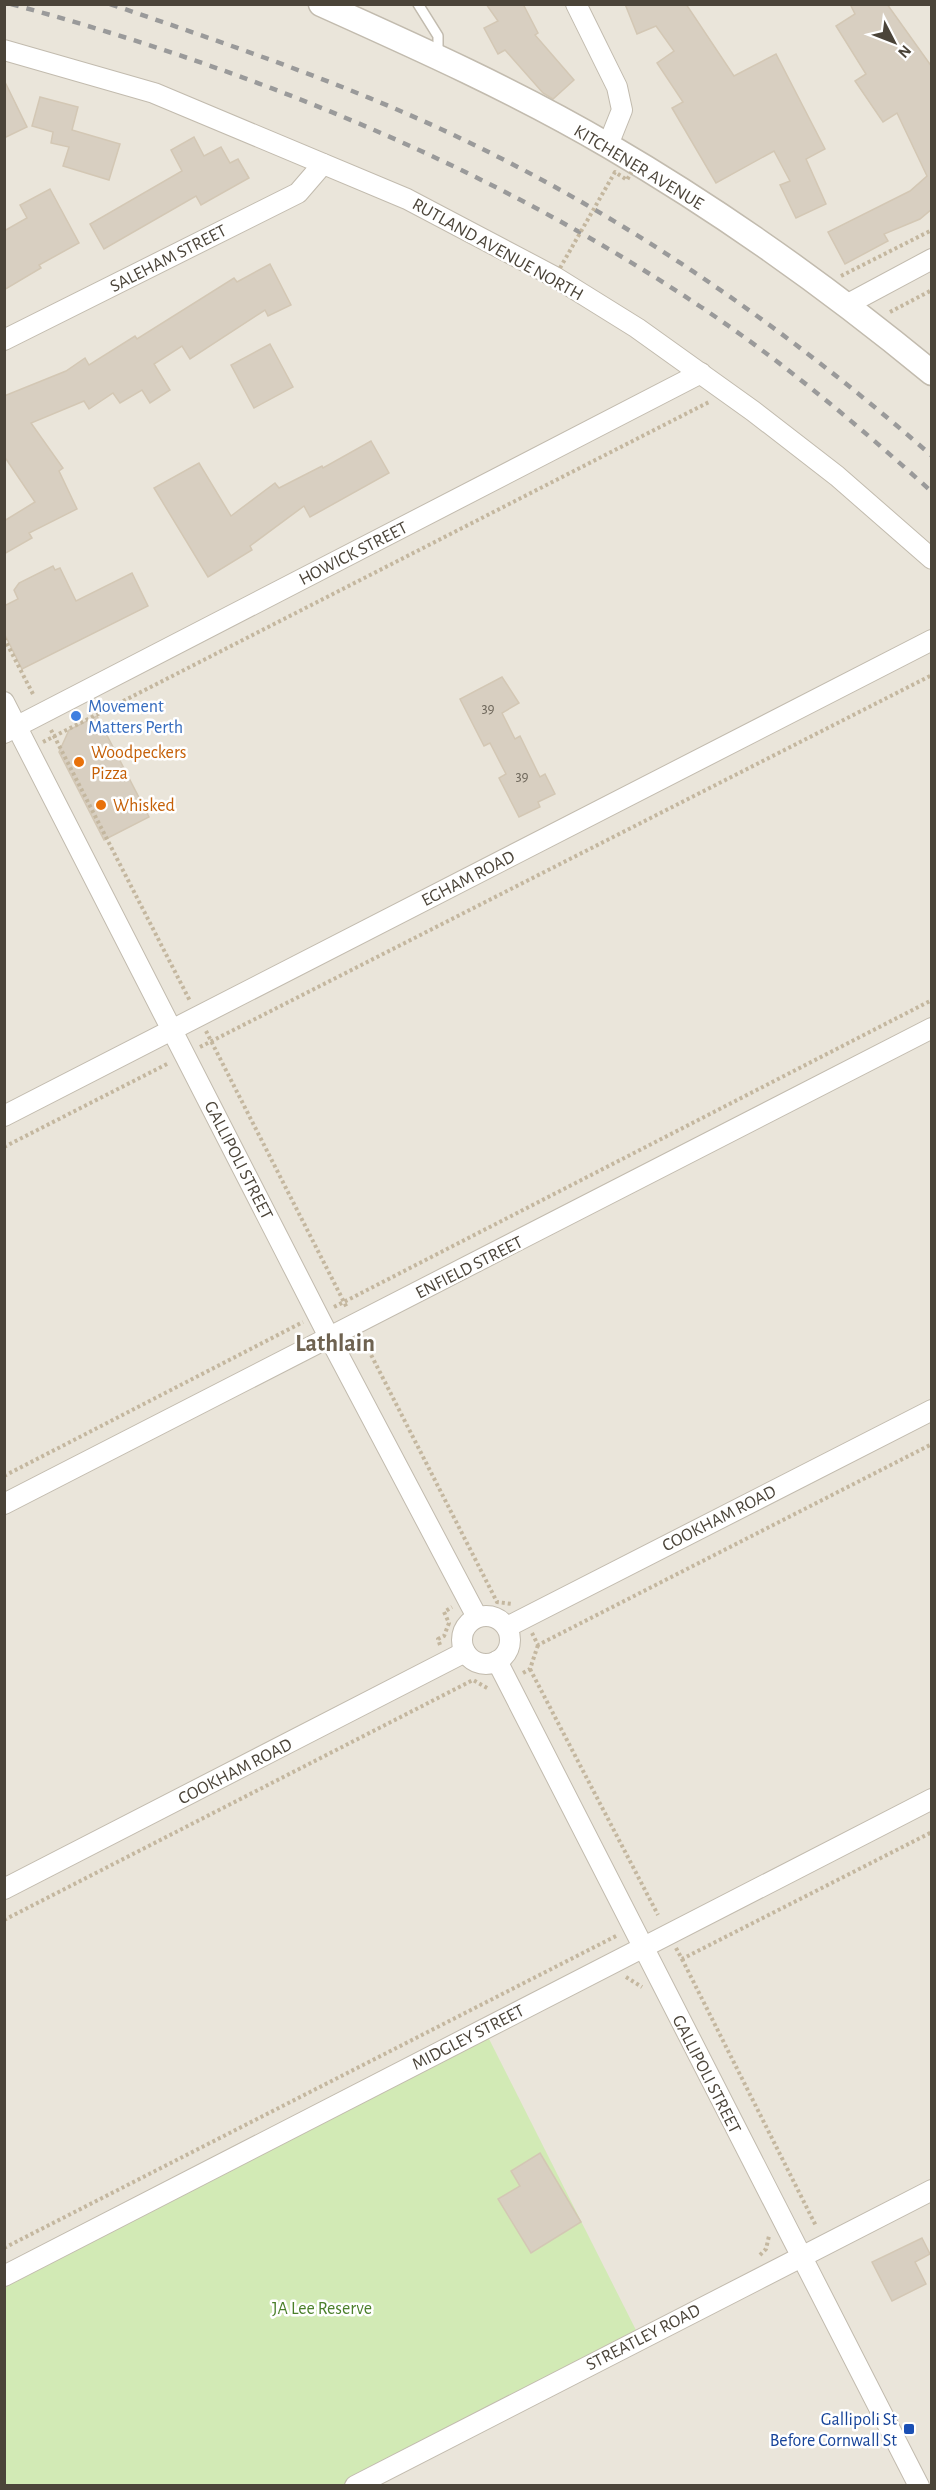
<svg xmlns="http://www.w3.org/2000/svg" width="936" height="2490" viewBox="0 0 936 2490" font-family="'Alegreya Sans',sans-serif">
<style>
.residential{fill:#eae5da}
.green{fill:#d2eab5}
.building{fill:#d8cfc1;stroke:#d3c7b4;stroke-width:1.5}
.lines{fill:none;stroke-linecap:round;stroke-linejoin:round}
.service-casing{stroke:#c2bbae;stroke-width:12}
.minor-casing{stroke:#c2bbae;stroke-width:22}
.tertiary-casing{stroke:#c2bbae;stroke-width:27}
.path{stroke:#c4b79f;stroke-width:4;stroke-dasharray:3 3;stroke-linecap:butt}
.service{stroke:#fff;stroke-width:9}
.minor{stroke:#fff;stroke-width:20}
.tertiary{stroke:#fff;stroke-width:24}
.rail{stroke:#9a9a9a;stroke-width:4.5;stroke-dasharray:8 8;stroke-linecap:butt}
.path-bridge{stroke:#c4b79f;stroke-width:4;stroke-dasharray:3 3;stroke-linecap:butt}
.shop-dot{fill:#3f7fe0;stroke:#fff;stroke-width:2}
.food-dot{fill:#e8710a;stroke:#fff;stroke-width:2}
.transit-dot{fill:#1a4fb4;stroke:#fff;stroke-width:2}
.labels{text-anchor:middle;stroke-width:5;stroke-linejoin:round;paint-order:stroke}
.number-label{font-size:15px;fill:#6e675b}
.street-label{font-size:18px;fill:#4b4439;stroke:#fff}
.shop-label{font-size:18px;fill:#366cbe;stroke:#fff;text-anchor:start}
.food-label{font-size:18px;fill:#c56008;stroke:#fff;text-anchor:start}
.park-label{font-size:18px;fill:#4a7f2a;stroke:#fff}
.transit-label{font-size:18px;fill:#164399;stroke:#fff;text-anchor:end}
.district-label{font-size:24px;font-weight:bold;fill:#6e6250;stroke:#fff}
</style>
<rect width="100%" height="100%" fill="#f6f3ec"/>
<rect class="residential" x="5" y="5" width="926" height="2480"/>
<path class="green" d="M 484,2029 L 640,2338 L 355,2485 L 5,2486 L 5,2276 Z"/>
<g class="building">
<path d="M 486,4 L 523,4 L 538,33 L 535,35 L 574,80 L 553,99 L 543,93 L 505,50 L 498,54 L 484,28 L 498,21 Z"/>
<path d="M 625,4 L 686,4 L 734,76 L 776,54 L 825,149 L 806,159 L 826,204 L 796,218 L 780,185 L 790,181 L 774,151 L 716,183 L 672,108 L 683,102 L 657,63 L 674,51 L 656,26 L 637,34 Z"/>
<path d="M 850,4 L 887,4 L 932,67 L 932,209 L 920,219 L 884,234 L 888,241 L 845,264 L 828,232 L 910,191 L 927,176 L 897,113 L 883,122 L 855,81 L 866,74 L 836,26 L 855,14 Z"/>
<path d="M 4,80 L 27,127 L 4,138 Z"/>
<path d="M 40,97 L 78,107 L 72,130 L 120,144 L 109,180 L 63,166 L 69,147 L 51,143 L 53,132 L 32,126 Z"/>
<path d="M 194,137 L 204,156 L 221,147 L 230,163 L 238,159 L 249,178 L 201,205 L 196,196 L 104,249 L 90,224 L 182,171 L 171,150 Z"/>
<path d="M 50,189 L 79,243 L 39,265 L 41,268 L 4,290 L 4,231 L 27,218 L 20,205 Z"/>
<path d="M 270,264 L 291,305 L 268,316 L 265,310 L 190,359 L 182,346 L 154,364 L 170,390 L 150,403 L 142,390 L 120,403 L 113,393 L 89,409 L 84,401 L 31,423 L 63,468 L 59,471 L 77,509 L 29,533 L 32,538 L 4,554 L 4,521 L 35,502 L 4,456 L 4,396 L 66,371 L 85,358 L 89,365 L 135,336 L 137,339 L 234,278 L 237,282 Z"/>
<path d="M 270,344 L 293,387 L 254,408 L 231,365 Z"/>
<path d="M 371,441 L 389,473 L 310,517 L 304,506 L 250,546 L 252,550 L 208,577 L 154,488 L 199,463 L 231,516 L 275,483 L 279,488 L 322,466 L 323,468 Z"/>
<path d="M 53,566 L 55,570 L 60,568 L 76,601 L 132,573 L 148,606 L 22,669 L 4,633 L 4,606 L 18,599 L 14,590 L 19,583 Z"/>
<path d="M 502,677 L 519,703 L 502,713 L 515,739 L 520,736 L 540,777 L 545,774 L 555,794 L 538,802 L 540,807 L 519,817 L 499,778 L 506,774 L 490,743 L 484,746 L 460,699 Z"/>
<path d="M 97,716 L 149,817 L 104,840 L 59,752 L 69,730 Z"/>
<path d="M 540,2153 L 581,2222 L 531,2253 L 498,2199 L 520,2186 L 511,2171 Z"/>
<path d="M 922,2238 L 930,2254 L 915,2262 L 926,2284 L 892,2301 L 872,2262 Z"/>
</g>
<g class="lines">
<g class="service-casing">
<path id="service" d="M 418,4 L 438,36 L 438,54"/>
</g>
<g class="minor-casing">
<g id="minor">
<path d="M 576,4 L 617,87 L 622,110 L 608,145"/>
<path d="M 4,50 L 154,93 L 407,199 L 555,277 L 637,328 L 753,411 L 837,476 L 932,559"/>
<path d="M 848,304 L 932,259"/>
<path d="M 4,340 L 298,193 L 323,164"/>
<path d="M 4,702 L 329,1337 L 477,1617"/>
<path d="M 4,733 L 701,373"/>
<path d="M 4,1116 L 932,640"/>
<path d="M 4,1504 L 932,1028"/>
<circle cx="486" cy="1640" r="24"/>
<path d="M 507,1627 L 932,1410"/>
<path d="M 497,1661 L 919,2486"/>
<path d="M 4,1889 L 465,1652"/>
<path d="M 4,2276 L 932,1799"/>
<path d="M 355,2486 L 932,2190"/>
</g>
</g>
<g class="tertiary-casing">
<path id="tertiary" d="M 321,4 C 419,48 517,92 609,146 C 724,213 830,289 932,373"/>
</g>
<g class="path">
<path d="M 841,276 L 932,230"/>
<path d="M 890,312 L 932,290"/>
<path d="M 4,638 L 34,696"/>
<path d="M 51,730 L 190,1001"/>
<path d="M 43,742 L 709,402"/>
<path d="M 206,1031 L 347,1308"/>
<path d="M 200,1047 L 932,675"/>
<path d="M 4,1147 L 169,1063"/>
<path d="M 334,1307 L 932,1000"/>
<path d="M 363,1339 L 497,1602 L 512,1604"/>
<path d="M 4,1476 L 303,1322"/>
<path d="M 532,1633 L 538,1645 L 932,1444"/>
<path d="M 440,1645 L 438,1639 L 444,1636 L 449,1623 L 444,1612 L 452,1607"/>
<path d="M 530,1669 L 658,1915"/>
<path d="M 523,1673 L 530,1669 L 538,1645"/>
<path d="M 4,1920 L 473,1680 L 489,1689"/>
<path d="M 676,1948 L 682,1959 L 932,1832"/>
<path d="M 682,1959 L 816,2226"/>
<path d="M 626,1977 L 642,1987"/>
<path d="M 4,2248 L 618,1935"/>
<path d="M 760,2255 L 766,2249 L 769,2236"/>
</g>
<use href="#service" class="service"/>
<use href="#minor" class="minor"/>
<use href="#tertiary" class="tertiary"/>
<g class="rail">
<path d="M 11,4 C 254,70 490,166 701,307 C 783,362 858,425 932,492"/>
<path d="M 110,4 C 215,40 320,75 421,120 C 609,204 778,321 932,456"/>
</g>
<path class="path-bridge" d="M 560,268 L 615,172 L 627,180 L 632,171"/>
</g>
<circle class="shop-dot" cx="76" cy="716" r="6"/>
<g class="food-dot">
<circle cx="79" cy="762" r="6"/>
<circle cx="101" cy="805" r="6"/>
</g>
<rect class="transit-dot" x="903" y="2423" width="12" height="12" rx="3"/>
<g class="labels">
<g class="number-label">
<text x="488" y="713">39</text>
<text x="522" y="781">39</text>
</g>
<g class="street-label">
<text transform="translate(639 167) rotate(31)" y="6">KITCHENER AVENUE</text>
<text transform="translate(498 249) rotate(29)" y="6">RUTLAND AVENUE NORTH</text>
<text transform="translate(168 258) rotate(-27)" y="6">SALEHAM STREET</text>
<text transform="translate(353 553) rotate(-27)" y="6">HOWICK STREET</text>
<text transform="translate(468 878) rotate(-27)" y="6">EGHAM ROAD</text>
<text transform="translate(239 1160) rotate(63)" y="6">GALLIPOLI STREET</text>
<text transform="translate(469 1267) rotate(-27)" y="6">ENFIELD STREET</text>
<text transform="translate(719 1518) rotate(-27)" y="6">COOKHAM ROAD</text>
<text transform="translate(235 1771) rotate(-27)" y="6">COOKHAM ROAD</text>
<text transform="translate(468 2037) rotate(-27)" y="6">MIDGLEY STREET</text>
<text transform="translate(707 2074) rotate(63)" y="6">GALLIPOLI STREET</text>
<text transform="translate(643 2337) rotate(-27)" y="6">STREATLEY ROAD</text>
</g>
<g class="shop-label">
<text x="88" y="712">Movement<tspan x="88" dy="21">Matters Perth</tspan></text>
</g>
<g class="food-label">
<text x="91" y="758">Woodpeckers<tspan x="91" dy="21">Pizza</tspan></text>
<text x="113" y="811">Whisked</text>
</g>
<g class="park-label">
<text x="322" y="2314">JA Lee Reserve</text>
</g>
<g class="transit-label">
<text x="897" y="2425">Gallipoli St<tspan x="897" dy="21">Before Cornwall St</tspan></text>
</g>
<g class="district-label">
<text x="335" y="1351">Lathlain</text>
</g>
</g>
<rect width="936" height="2490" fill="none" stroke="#4b4439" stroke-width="12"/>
<g transform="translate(894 42) rotate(132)" stroke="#ffffff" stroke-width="4.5" paint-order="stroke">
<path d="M0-4.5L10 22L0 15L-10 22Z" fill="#4b4439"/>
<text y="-9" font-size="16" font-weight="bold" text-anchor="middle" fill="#4b4439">N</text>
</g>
</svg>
